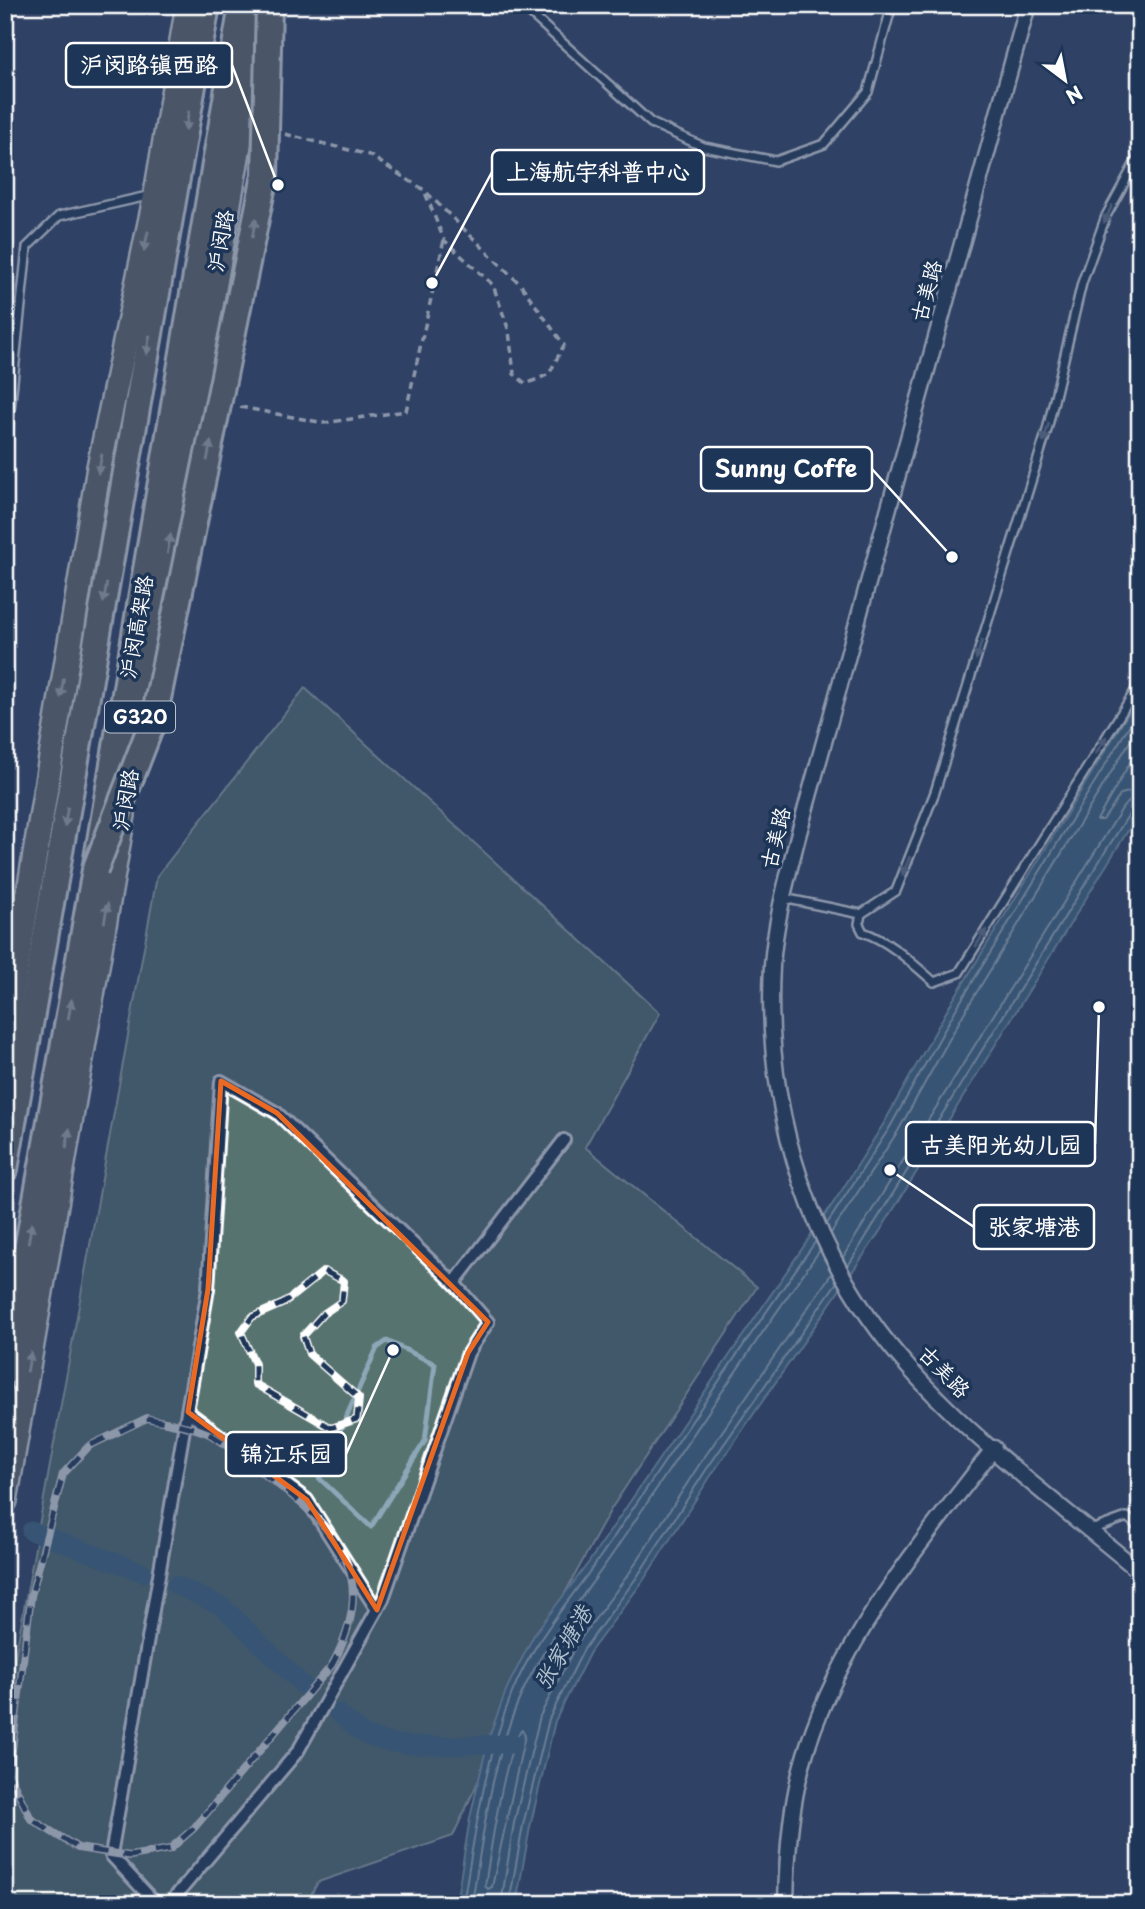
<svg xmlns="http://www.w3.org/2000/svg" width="1145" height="1909" viewBox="0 0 1145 1909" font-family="'Playpen Sans','LXGW WenKai TC',sans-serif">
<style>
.green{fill:#577370;stroke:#abb9b8;stroke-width:2}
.water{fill:#406c87;stroke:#8ca7b7;stroke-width:2}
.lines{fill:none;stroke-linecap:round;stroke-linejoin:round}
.shore{stroke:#b3c4cf;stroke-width:2}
.stream{stroke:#8ca7b7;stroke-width:5}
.canal{stroke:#406c87;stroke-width:19}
.service-casing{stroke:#fff;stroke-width:12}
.pedestrian-casing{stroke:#fff;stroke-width:16}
.minor-casing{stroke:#fff;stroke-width:19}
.primary-casing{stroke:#fff;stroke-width:28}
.trunk-casing{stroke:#fff;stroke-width:30}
.path{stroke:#fff;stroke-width:3.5;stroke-dasharray:7 5;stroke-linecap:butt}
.service{stroke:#1d3557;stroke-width:7}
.pedestrian{stroke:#1d3557;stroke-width:10}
.minor{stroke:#1d3557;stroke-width:14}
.primary{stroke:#6b706d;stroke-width:23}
.trunk{stroke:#6b706d;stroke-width:24}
.rail-casing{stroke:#fff;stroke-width:8}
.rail{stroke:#1d3557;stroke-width:5;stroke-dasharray:16;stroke-linecap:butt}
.trunk-bridge-casing{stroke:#fff;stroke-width:30;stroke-linecap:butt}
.trunk-bridge{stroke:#6b706d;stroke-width:24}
.oneway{fill:#bcbfbd}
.oneway2{fill:#6c7c92}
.marked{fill:none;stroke:#ea6a24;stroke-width:5;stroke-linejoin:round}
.labels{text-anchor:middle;stroke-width:7;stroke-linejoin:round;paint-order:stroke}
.shield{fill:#1d3557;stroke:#bbc2cd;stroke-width:2}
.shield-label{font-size:19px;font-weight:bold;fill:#fff}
.street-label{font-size:21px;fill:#fff;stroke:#1d3557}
.water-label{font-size:23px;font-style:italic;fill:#b3c4cf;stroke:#1d3557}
.leader{fill:none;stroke:#fff;stroke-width:2.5}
.callout-dot{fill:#fff;stroke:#1d3557;stroke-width:2.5}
.callout{fill:#1d3557;stroke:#fff;stroke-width:2.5}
.callout-label{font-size:23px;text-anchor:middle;font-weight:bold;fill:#fff}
</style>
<rect width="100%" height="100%" fill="#2f4265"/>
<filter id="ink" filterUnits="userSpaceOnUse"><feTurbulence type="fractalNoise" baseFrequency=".0143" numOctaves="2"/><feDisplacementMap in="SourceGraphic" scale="14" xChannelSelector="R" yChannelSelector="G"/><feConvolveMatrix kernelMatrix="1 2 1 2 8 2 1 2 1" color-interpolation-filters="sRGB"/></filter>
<g filter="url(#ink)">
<path class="green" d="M 305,688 L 660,1013 L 585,1147 L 757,1287 L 611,1509 L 565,1593 L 453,1836 L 318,1882 L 306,1904 L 5,1904 L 5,1713 L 157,876 Z"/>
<path class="water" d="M 1140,694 L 1140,811 L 877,1236 L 712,1474 L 643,1581 L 590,1652 L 555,1721 L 530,1827 L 516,1904 L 456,1904 L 470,1818 L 488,1740 L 507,1688 L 535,1633 L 589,1562 L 842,1190 L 884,1123 L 950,1005 Z"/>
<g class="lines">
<g class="shore">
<path d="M 1140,745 L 1097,820 L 1103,820 L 1121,794 L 1140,789"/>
<path d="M 827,1224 L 890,1127 L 956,1009 L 1140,708"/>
<path d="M 831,1233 L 898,1131 L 964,1013 L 1140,725"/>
<path d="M 843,1257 L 1123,807 L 1130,801 L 1140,799"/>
<path d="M 848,1266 L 1105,852 L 1131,811 L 1140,808"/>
<path d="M 522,1730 L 525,1735 L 492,1887 L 488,1889 L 485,1886 C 489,1860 506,1742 522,1730 Z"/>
<path d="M 463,1904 C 475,1832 485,1761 512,1693 C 534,1638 574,1596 607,1547 C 676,1445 744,1342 816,1241"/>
<path d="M 472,1904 C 483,1833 492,1759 522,1693 C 547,1638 587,1593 620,1543 C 686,1445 752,1346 820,1250"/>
<path d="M 501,1904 L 514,1823 L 540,1716 L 576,1645 L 630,1572 L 699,1465 L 832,1273"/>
<path d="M 509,1904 L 523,1825 L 549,1719 L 584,1649 L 637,1577 L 706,1470 L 837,1282"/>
</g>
<path class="stream" d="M 387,1341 L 435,1364 L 425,1441 L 371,1527 L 319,1478 L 377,1348 Z"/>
<g class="canal">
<path d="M 31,1531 L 144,1573"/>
<path d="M 176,1585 L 223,1607 L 303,1685"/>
<path d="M 338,1713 C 347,1720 355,1728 364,1734 C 398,1753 472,1743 513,1744"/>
</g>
<g class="service-casing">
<g id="service">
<path d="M 521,5 L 651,123 L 704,147 L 776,161 L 824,144 L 868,92 L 892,5"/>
<path d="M 1140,154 L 1106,216 L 1082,283 L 1047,430 L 935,792 L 896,891 L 861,914 L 859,924 L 863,932 C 891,942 912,963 934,982 L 959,973 L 1140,683"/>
<path d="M 5,459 L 27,247 L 59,216 L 152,195"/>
<path d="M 783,898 L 861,914"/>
<path d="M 1091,1530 L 1127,1517 L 1140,1528"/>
</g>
</g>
<g class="pedestrian-casing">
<g id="pedestrian">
<path d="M 454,1283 L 564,1140"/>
<path d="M 188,1412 L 307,1500 L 377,1610"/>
<path d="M 156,1904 L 111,1855 L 208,1289 L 221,1081 L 277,1113 L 454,1283 L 488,1322 L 468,1353 L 383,1599 L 298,1751 L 169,1904"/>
</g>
</g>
<g class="minor-casing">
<g id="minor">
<path d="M 1028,5 L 798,836 C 787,879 775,922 772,966 C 764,1111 811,1259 909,1368 C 976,1444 1062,1506 1140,1572"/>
<path d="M 786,1904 C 787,1851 791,1796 808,1745 C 845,1632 922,1542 994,1448"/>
</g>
</g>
<g class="primary-casing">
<g id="primary">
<path d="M 133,754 L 261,19"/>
<path d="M 5,1036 L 99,467 L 156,194 L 188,5"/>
<path d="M 5,1501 L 123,815"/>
</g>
</g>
<g class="trunk-casing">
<g id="trunk">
<path d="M 5,1169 L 207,5"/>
<path d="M 5,1372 L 95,870 L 242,5"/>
</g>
</g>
<g class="path">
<path d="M 285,134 L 369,155 L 424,190 L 521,285 L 564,345 L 549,374 L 526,384 L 514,374 L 509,331 L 493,285 L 444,240 L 424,190"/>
<path d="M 240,407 L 324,423 L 406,411 L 444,240"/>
</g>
<use href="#service" class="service"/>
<use href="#pedestrian" class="pedestrian"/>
<use href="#minor" class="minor"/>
<use href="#primary" class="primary"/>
<use href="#trunk" class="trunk"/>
<g class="rail-casing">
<g id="rail">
<path d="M 324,1271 L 344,1281 L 342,1301 L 323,1314 L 303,1336 L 309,1354 L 359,1398 L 357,1419 L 331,1428 L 255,1384 L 255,1364 L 241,1332 L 252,1317 L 284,1303 Z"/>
<path d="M 147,1418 C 166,1423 191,1425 209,1434 C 229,1444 247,1462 265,1475 C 338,1528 381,1575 332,1665 L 194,1828 L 170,1849 L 130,1856 L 78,1848 L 31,1819 L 9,1774 L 31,1596 L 63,1474 L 89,1446 Z"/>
</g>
</g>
<use href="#rail" class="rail"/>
<g class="trunk-bridge-casing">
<path id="trunk-bridge" d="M 95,870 L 154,718 L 265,175 L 269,5"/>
</g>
<use href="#trunk-bridge" class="trunk-bridge"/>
</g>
<defs><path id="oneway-solid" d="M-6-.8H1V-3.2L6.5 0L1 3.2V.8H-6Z" transform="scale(1.75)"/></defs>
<g class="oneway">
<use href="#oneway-solid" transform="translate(187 121) rotate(100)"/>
<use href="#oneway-solid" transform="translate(254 228) rotate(-79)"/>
<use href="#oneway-solid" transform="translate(146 241) rotate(102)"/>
<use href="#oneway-solid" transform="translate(148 345) rotate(100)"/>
<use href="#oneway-solid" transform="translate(209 451) rotate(-79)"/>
<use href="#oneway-solid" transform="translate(100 464) rotate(101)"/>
<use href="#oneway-solid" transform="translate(169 544) rotate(-80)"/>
<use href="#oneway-solid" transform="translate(105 593) rotate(100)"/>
<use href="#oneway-solid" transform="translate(62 688) rotate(99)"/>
<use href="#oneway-solid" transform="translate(66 817) rotate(100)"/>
<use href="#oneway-solid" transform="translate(106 913) rotate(-80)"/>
<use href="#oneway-solid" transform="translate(70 1009) rotate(-80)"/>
<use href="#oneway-solid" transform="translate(68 1138) rotate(-80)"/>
<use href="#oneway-solid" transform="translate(30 1233) rotate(-80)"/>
<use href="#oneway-solid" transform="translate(29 1362) rotate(-80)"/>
</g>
<g class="oneway2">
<use href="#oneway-solid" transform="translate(1108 214) rotate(115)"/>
<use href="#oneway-solid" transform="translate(1046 433) rotate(106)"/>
<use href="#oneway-solid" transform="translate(979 650) rotate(107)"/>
<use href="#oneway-solid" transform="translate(1101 745) rotate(-58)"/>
<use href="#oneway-solid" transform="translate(906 866) rotate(112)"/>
<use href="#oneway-solid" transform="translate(981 938) rotate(-58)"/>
</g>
</g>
<path d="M0 0H1145V1909H0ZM 221,1081 L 277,1113 L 488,1322 L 468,1353 L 377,1610 L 307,1500 L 188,1412 L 208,1289 Z" fill="#2f4265" fill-opacity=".55" fill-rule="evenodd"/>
<path class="marked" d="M 221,1081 L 277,1113 L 488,1322 L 468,1353 L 377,1610 L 307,1500 L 188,1412 L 208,1289 Z"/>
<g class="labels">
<rect class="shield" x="105" y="701.5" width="70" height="31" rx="5"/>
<g class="shield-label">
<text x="140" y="724">G320</text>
</g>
<g class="street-label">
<text transform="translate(221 241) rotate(-80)" y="7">沪闵路</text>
<text transform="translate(927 291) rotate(-75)" y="7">古美路</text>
<text transform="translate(137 627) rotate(-80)" y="7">沪闵高架路</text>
<text transform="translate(126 800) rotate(-80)" y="7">沪闵路</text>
<text transform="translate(776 838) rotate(-76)" y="7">古美路</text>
<text transform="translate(944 1372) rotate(46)" y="7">古美路</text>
</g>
<g class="water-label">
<text transform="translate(563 1648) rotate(-60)" y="8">张家塘港</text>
</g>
</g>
<path class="leader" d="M278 185L232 65M432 283L492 172M952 557L872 469M1099 1007L1095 1144M890 1170L974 1227M393 1350L346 1454"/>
<g class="callout-dot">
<circle cx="278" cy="185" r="7"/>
<circle cx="432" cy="283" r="7"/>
<circle cx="952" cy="557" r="7"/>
<circle cx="1099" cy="1007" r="7"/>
<circle cx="890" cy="1170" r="7"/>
<circle cx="393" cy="1350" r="7"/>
</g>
<g class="callout">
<rect x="66" y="43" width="166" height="44" rx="7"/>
<rect x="492" y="150" width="212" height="44" rx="7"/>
<rect x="701" y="447" width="171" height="44" rx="7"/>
<rect x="906" y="1122" width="189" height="44" rx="7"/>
<rect x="974" y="1205" width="120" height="44" rx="7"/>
<rect x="226" y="1432" width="120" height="44" rx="7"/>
</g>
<g class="callout-label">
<text x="149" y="73">沪闵路镇西路</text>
<text x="598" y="180">上海航宇科普中心</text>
<text x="786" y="477">Sunny Coffe</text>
<text x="1001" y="1153">古美阳光幼儿园</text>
<text x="1034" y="1235">张家塘港</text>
<text x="286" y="1462">锦江乐园</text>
</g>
<rect width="1145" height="1909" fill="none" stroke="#1d3557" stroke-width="28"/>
<rect x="14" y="14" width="1117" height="1881" fill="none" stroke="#fff" stroke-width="2.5" filter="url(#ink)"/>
<g transform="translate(1065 80) rotate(148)" stroke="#1d3557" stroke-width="5" paint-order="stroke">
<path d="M0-5L12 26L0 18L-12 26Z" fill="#ffffff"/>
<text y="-10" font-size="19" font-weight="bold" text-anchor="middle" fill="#ffffff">N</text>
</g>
</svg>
